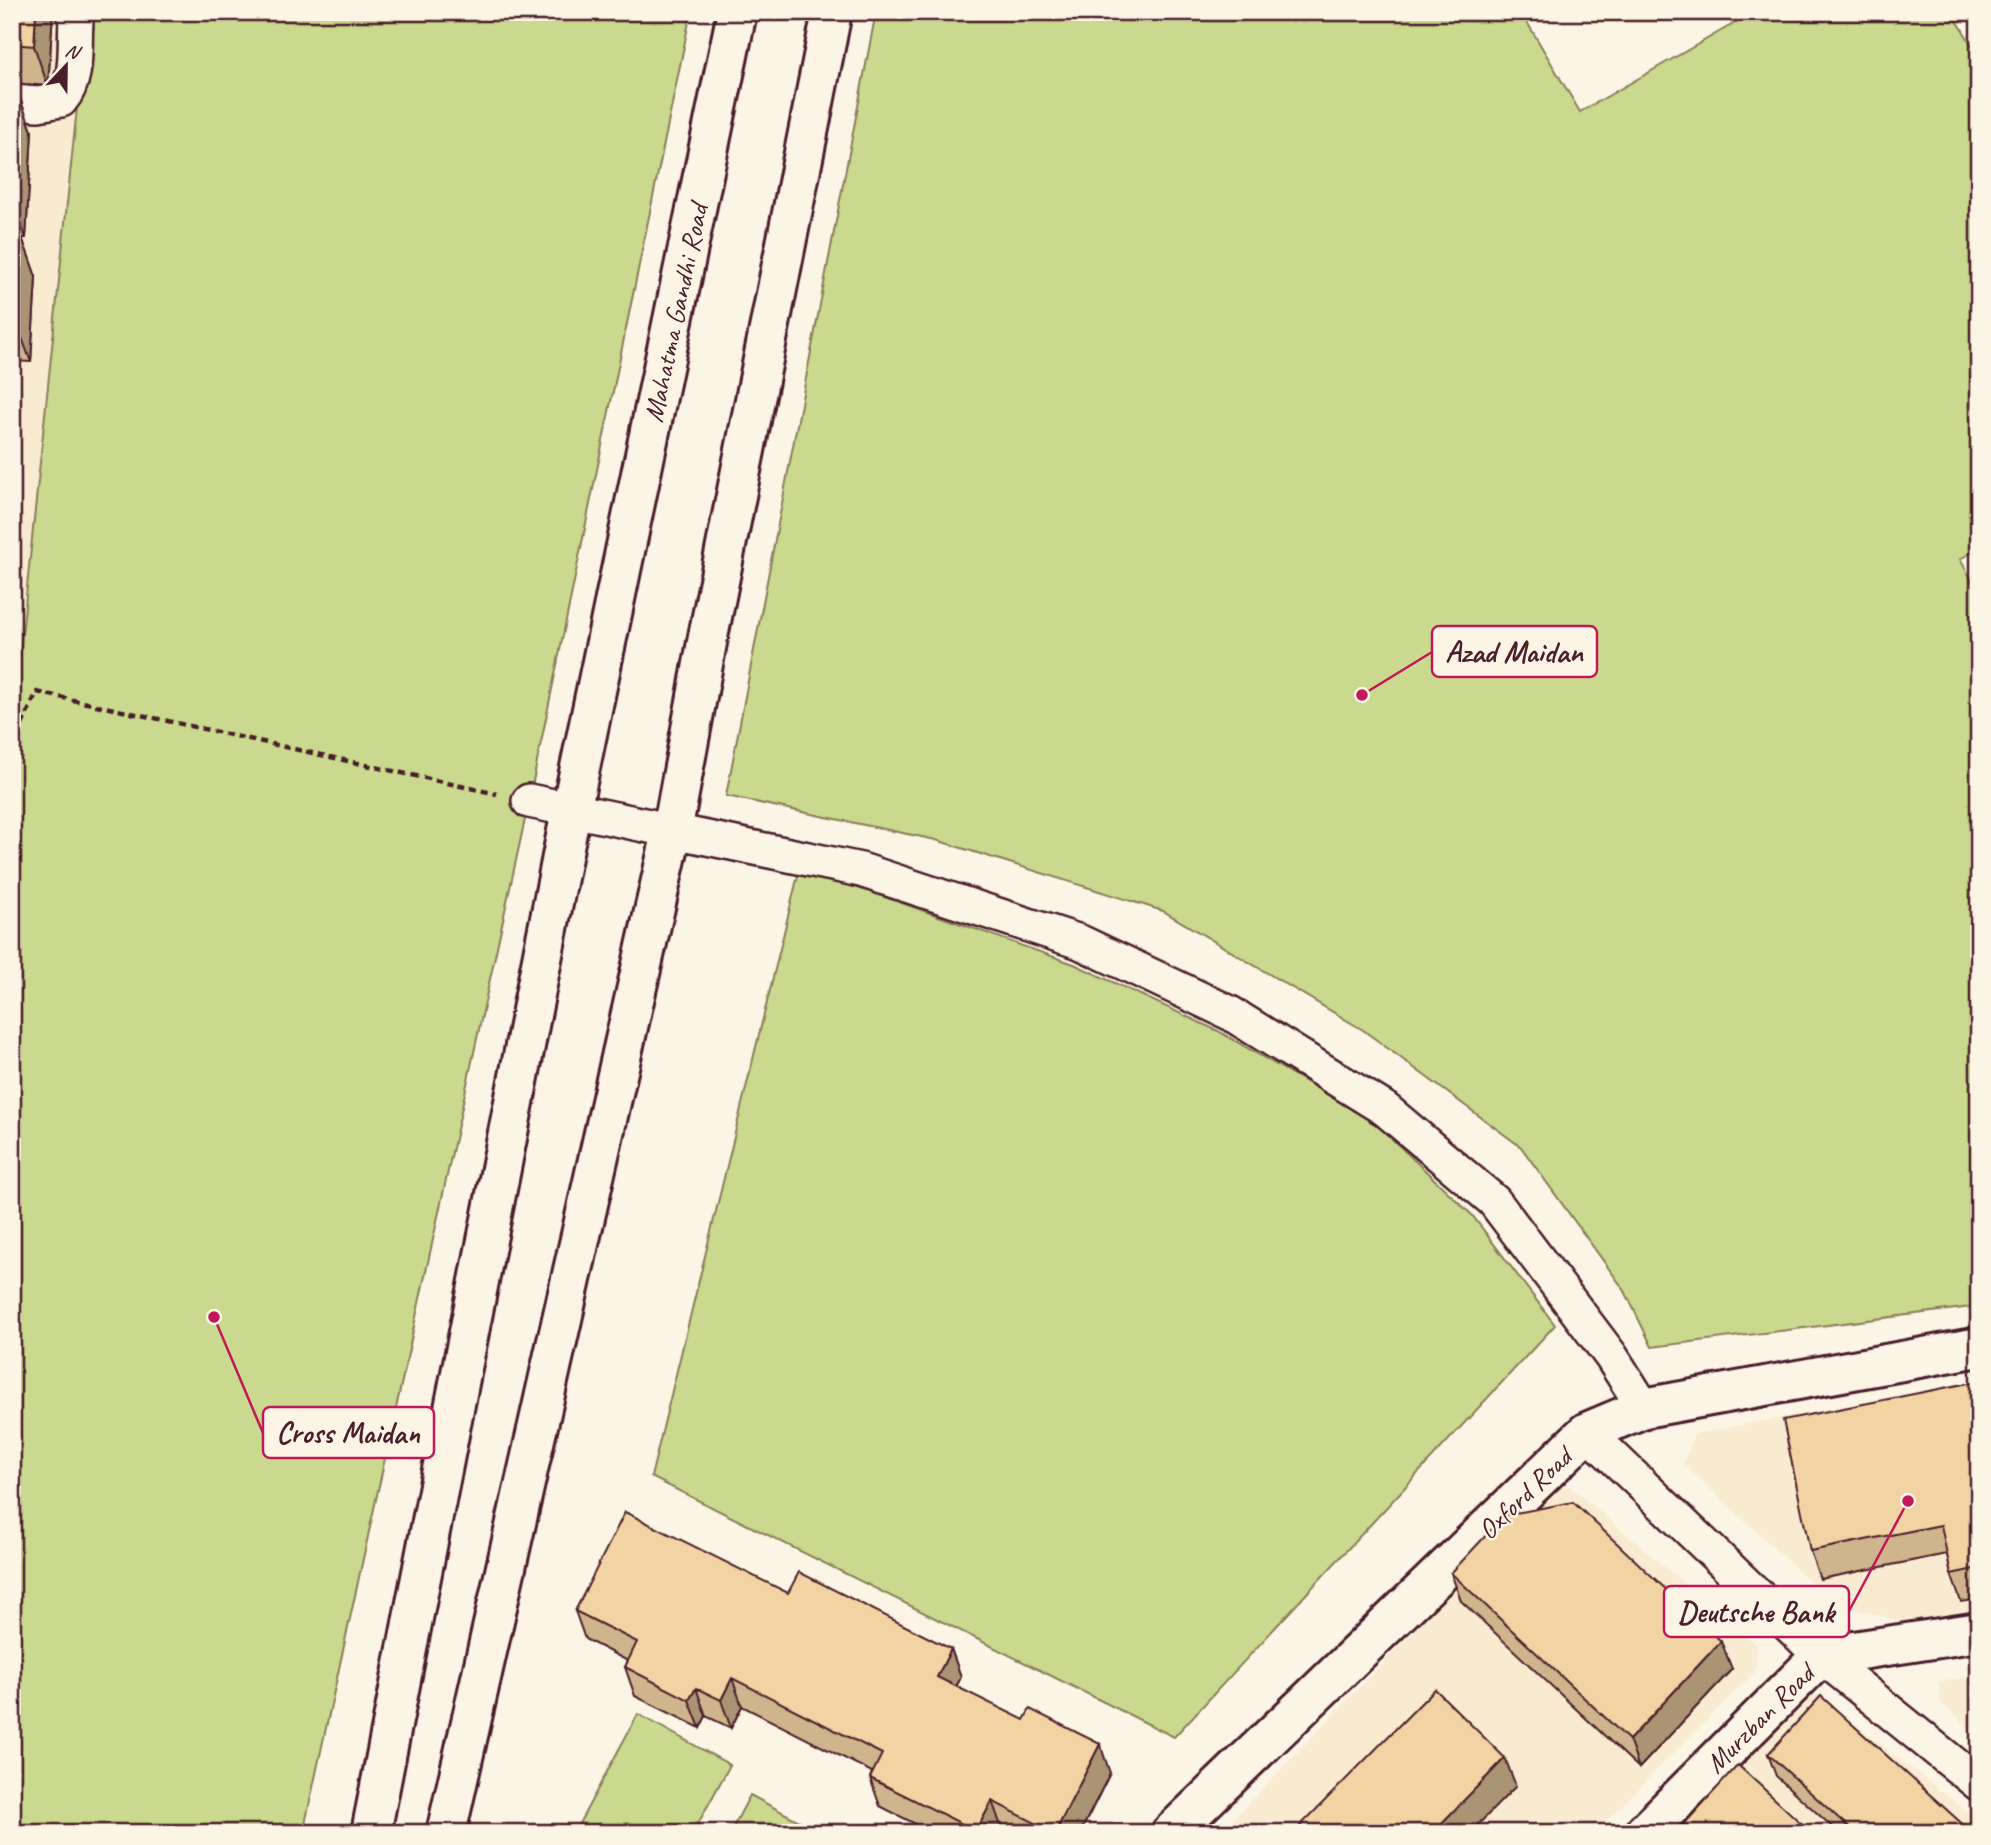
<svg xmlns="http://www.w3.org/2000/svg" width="1991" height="1845" viewBox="0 0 1991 1845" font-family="Caveat,sans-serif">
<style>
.built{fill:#f9ebd2}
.green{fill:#cad98d;stroke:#8a7c5c;stroke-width:2}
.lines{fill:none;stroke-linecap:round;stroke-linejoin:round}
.street-casing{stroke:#4a1f2b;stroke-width:38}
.secondary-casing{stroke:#4a1f2b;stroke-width:44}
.primary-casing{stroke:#4a1f2b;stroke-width:44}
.path{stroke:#4a1f2b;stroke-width:4.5;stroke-dasharray:7 5;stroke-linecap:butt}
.street{stroke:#fcf5e5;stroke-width:33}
.secondary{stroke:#fcf5e5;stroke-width:38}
.primary{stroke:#fcf5e5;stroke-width:38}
.wall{fill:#cfb58d;stroke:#4a1f2b;stroke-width:2}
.shaded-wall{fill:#a99473;stroke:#4a1f2b;stroke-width:2}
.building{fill:#f1d3a4;stroke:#4a1f2b;stroke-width:2}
.labels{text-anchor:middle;stroke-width:5;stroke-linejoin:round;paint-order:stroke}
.street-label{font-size:28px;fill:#4a1f2b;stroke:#fcf5e5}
.leader{fill:none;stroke:#c2185b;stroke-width:2.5}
.callout-dot{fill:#c2185b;stroke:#fcf5e5;stroke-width:2.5}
.callout{fill:#fcf5e5;stroke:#c2185b;stroke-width:2.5}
.callout-label{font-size:30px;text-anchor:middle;font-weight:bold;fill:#4a1f2b}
</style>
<rect width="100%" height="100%" fill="#fcf5e5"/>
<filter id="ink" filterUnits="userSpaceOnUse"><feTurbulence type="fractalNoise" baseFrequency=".0143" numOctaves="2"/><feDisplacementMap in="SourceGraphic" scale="14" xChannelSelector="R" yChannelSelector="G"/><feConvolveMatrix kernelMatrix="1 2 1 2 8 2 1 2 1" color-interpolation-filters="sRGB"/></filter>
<g filter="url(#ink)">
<g class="built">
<path d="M 12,12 L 87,12 L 16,692 L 12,701 Z"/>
<path d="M 1979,1381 L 1979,1610 L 1907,1623 L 1835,1604 L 1683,1464 L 1694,1434 Z"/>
<path d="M 1570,1486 L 1757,1646 L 1755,1672 L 1594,1833 L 1220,1833 L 1548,1490 Z"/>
<path d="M 1979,1675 L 1979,1736 L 1940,1702 L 1939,1682 Z"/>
<path d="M 1818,1695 L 1979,1821 L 1979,1833 L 1675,1833 L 1800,1702 Z"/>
</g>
<g class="green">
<path d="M 87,12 L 691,12 L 529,801 L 303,1833 L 12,1833 L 12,701 L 16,692 Z"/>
<path d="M 876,12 L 1521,12 L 1580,112 L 1754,12 L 1952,12 L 1979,57 L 1979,548 L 1960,559 L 1979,593 L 1979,1306 L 1652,1347 L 1625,1291 L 1521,1147 L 1363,1030 L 1163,911 L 936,840 L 726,796 Z"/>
<path d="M 798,875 L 856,887 L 1074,964 L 1218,1031 L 1373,1121 L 1472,1215 L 1555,1325 L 1174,1737 L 651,1477 Z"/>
<path d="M 638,1714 L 730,1765 L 693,1833 L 574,1833 Z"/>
<path d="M 750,1795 L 801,1822 L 795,1833 L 730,1833 Z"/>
</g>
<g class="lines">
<g class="street-casing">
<g id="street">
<path d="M 12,102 L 38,104 L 61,100 C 79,79 74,48 76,21 L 73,12"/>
<path d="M 529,801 L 861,870 L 1080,942 L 1230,1013 L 1385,1109 L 1494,1201 L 1611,1356 L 1644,1408"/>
<path d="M 1587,1432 L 1821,1656 L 1979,1784"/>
</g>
</g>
<g class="secondary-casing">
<g id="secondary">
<path d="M 371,1833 L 571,811 L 737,12"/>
<path d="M 446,1833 L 672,832 L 708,637 L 832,12"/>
<path d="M 1644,1833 L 1821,1656 L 1979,1632"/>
</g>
</g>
<g class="primary-casing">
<path id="primary" d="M 1171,1833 L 1587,1432 L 1644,1408 L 1979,1347"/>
</g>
<path class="path" d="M 12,747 L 37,692 L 497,794"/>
<use href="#street" class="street"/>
<use href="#secondary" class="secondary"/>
<use href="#primary" class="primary"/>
</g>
<g class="wall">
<path d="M 12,12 L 53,12 L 48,86 L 12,83 Z"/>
<path d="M 12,91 L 17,91 L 32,131 L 26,238 L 22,238 L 36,277 L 31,362 L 12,361 Z"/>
<path d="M 1979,1381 L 1979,1599 L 1961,1602 L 1951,1574 L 1947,1554 L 1820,1579 L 1810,1551 Z"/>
<path d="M 1451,1573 L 1732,1669 L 1639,1768 L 1461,1601 Z"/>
<path d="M 788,1593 L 951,1649 L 961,1677 L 956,1687 L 1110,1773 L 1080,1833 L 1009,1833 L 1002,1829 L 1000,1833 L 933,1833 L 880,1806 L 870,1778 L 872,1772 L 742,1706 L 731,1728 L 706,1716 L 700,1728 L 635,1696 L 625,1667 L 628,1661 L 585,1639 L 575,1611 Z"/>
<path d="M 1768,1754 L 1970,1833 L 1839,1833 L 1776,1776 Z"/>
</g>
<g class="shaded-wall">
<path d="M 36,12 L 53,12 L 48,86 L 34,46 Z"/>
<path d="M 17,91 L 32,131 L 26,238 L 12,200 Z"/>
<path d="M 22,237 L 36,277 L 31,362 L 16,322 Z"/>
<path d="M 1721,1641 L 1732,1669 L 1639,1768 L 1629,1740 Z"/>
<path d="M 951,1649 L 961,1677 L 947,1705 L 937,1677 Z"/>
<path d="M 732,1678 L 742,1706 L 731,1728 L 721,1700 Z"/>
<path d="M 696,1688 L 706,1716 L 700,1728 L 689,1700 Z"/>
<path d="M 1100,1744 L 1110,1773 L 1080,1833 L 1055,1833 Z"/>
<path d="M 1505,1758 L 1516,1786 L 1470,1833 L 1432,1833 Z"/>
<path d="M 992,1801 L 1002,1829 L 1000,1833 L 977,1833 L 976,1831 Z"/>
<path d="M 1802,1824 L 1806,1833 L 1794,1833 Z"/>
</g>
<g class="building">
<path d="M 12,12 L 36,12 L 34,46 L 12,44 Z"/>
<path d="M 12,91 L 17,91 L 12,184 Z"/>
<path d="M 12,237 L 22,237 L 16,322 L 12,322 Z"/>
<path d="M 1979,1381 L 1979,1568 L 1951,1574 L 1941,1525 L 1810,1551 L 1783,1420 Z"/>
<path d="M 1573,1502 L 1721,1641 L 1629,1740 L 1451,1573 L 1505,1515 Z"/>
<path d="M 625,1512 L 788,1593 L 799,1572 L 951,1649 L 937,1677 L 1024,1720 L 1030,1709 L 1100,1744 L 1055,1833 L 992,1801 L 976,1831 L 870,1778 L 882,1754 L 732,1678 L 721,1700 L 696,1688 L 689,1700 L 625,1667 L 637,1642 L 575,1611 Z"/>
<path d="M 1435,1689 L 1505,1758 L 1432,1833 L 1293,1833 Z"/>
<path d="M 1821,1696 L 1969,1830 L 1967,1833 L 1855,1833 L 1768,1754 Z"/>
<path d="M 1738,1765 L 1802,1824 L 1794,1833 L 1676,1833 Z"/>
</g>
</g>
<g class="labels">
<g class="street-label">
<text transform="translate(675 313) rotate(-78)" y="10">Mahatma Gandhi Road</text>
<text transform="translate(1524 1493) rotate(-44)" y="10">Oxford Road</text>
<text transform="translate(1759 1718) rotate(-45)" y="10">Murzban Road</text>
</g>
</g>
<path class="leader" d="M1362 695L1432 652M214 1317L263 1433M1908 1501L1849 1611"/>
<g class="callout-dot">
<circle cx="1362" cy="695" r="7"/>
<circle cx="214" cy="1317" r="7"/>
<circle cx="1908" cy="1501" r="7"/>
</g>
<g class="callout">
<rect x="1432" y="626" width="165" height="51" rx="7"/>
<rect x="263" y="1407" width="171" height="51" rx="7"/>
<rect x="1664" y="1586" width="185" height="51" rx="7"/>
</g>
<g class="callout-label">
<text x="1514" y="662">Azad Maidan</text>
<text x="348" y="1443">Cross Maidan</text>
<text x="1756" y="1622">Deutsche Bank</text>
</g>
<rect width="1991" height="1845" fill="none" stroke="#fcf5e5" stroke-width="42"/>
<rect x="21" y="21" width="1949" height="1803" fill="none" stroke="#4a1f2b" stroke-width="2.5" filter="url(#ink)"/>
<g transform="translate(66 66) rotate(22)" stroke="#fcf5e5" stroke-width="5" paint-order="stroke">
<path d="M0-5L12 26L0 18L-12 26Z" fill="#4a1f2b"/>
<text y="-10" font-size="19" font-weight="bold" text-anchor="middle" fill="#4a1f2b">N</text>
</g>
</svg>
